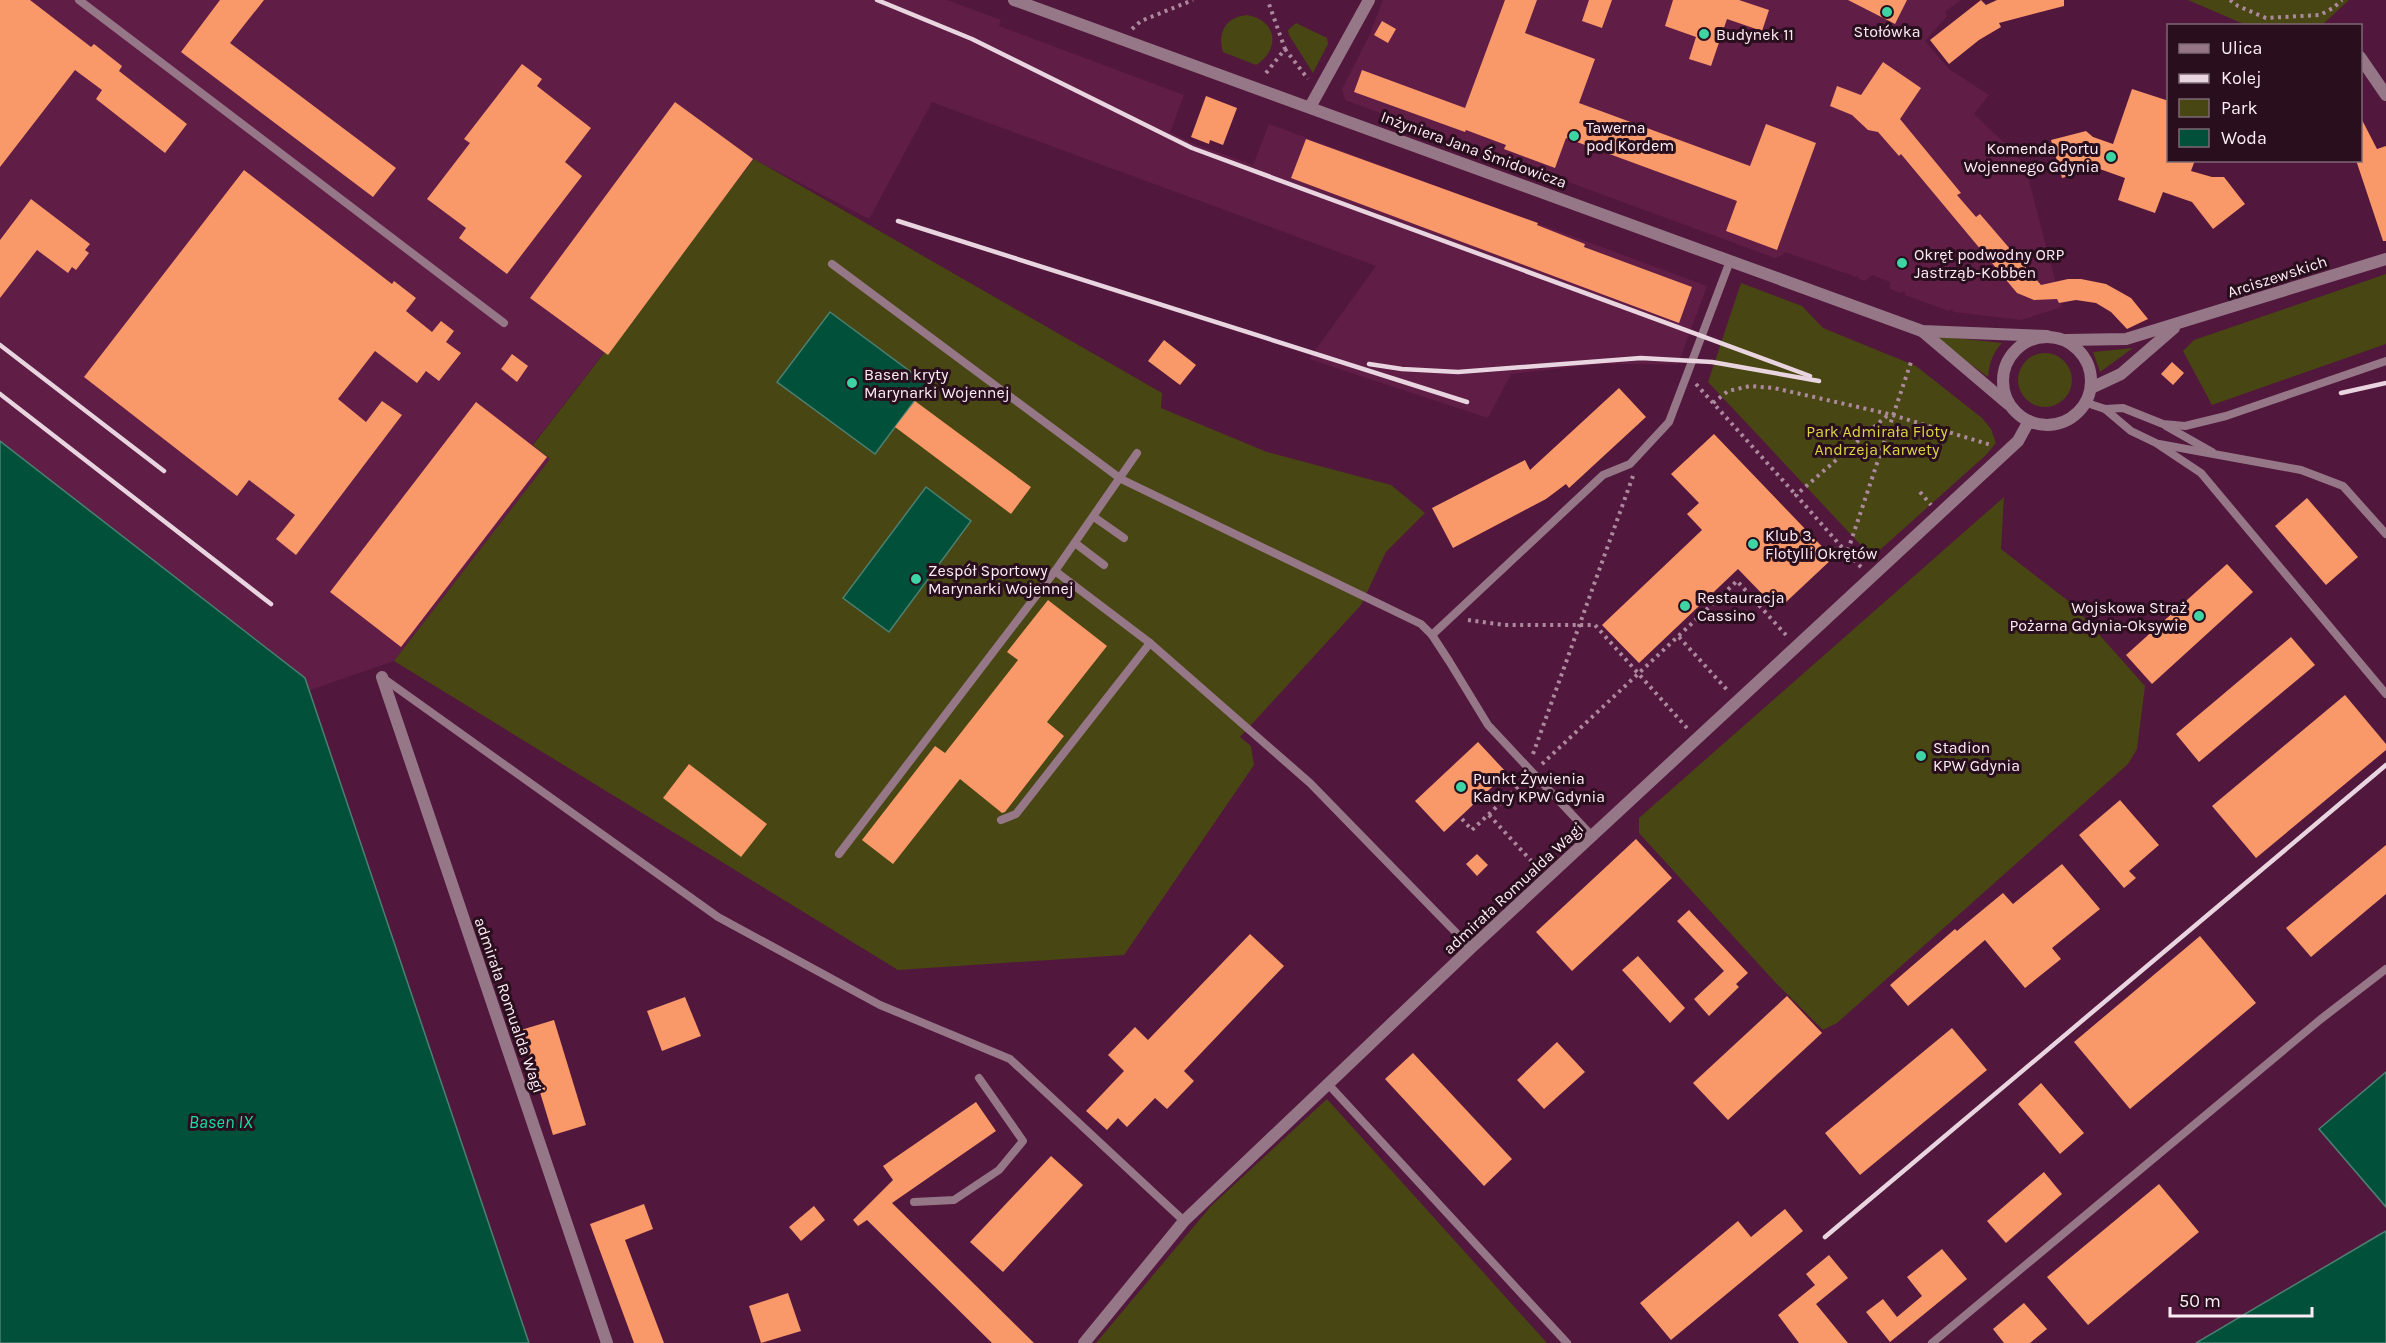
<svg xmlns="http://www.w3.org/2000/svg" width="2386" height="1343" viewBox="0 0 2386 1343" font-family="Karla,sans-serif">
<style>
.built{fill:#601d46}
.green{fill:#484613}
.water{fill:#01513a;stroke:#4c8072;stroke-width:1.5}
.building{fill:#f99868}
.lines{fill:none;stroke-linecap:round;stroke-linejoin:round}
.path{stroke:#ad899e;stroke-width:4;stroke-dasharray:3 4.5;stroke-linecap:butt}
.service{stroke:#967787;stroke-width:8}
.minor{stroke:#967787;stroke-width:12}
.tertiary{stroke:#967787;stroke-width:12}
.rail{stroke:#e9d5df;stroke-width:4.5}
.poi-dot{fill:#3ed4a3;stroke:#290f1e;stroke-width:2}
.labels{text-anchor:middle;stroke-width:6;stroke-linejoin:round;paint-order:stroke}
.poi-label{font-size:16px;fill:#fcedf4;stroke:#290f1e;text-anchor:start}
.street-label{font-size:16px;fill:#fcedf4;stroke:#290f1e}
.park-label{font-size:16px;fill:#ddd540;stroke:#290f1e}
.water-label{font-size:18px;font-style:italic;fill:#19dea6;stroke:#290f1e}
</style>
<rect width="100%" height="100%" fill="#52173c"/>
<g class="built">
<path d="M 0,0 L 947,0 L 1001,20 L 999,26 L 1184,95 L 1170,132 L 1192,143 L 1253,165 L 1269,124 L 1707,286 L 1678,364 L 1599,364 L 1511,374 L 1488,418 L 1309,359 L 1376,266 L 932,102 L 869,219 L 754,159 L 533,444 L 550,459 L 394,661 L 310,690 L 305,678 L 0,441 Z"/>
<path d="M 1383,0 L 1961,0 L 1945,12 L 1947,16 L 1925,41 L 1949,69 L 1989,95 L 1974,114 L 2016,154 L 2027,173 L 2062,307 L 2021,320 L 1954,312 L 1950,309 L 1949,311 L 1905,295 L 1905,292 L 1902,291 L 1900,293 L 1890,289 L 1890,282 L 1872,275 L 1865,281 L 1859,279 L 1857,275 L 1856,277 L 1785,252 L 1783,255 L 1775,258 L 1345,100 L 1342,89 L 1370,34 Z"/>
</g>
<g class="green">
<path d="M 2188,0 L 2349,0 L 2322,25 L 2246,25 Z"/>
<path d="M 1247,15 C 1277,20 1281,49 1256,65 L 1223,52 C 1217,32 1226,17 1247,15 Z"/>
<path d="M 1296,23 L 1327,38 L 1328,44 L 1313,73 L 1289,35 L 1288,30 Z"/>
<path d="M 754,159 L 1162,393 L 1161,408 L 1267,452 L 1391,485 L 1425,513 L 1386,552 L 1361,605 L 1240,737 L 1251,746 L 1254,765 L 1124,955 L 898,970 L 394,661 L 550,459 L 533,445 Z"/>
<path d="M 2386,274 L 2386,344 L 2212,405 L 2183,351 L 2194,340 Z"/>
<path d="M 1741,283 L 1802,306 L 1823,328 L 1916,366 L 1982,418 L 1991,429 L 1996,443 L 1986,455 L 1872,557 L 1708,382 Z"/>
<path d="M 1937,336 L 2002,343 C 1993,352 1989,364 1988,377 L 1939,341 Z"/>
<path d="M 2133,348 L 2100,372 L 2093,352 Z"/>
<circle cx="2045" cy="380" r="27"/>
<path d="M 2004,497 L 2001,549 L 2071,603 L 2145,686 L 2137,749 L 2128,764 L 1837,1023 L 1823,1030 L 1774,981 L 1639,833 L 1639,818 Z"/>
<path d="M 1327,1099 L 1547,1343 L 1096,1343 L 1211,1206 Z"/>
</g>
<g class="water">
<path d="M 830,312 L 927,384 L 875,454 L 777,382 Z"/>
<path d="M 0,441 L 305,678 L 529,1343 L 0,1343 Z"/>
<path d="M 926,487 L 971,521 L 889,632 L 843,598 Z"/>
<path d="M 2386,1072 L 2386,1207 L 2319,1129 Z"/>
<path d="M 2386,1231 L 2386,1343 L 2196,1343 L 2379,1235 Z"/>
</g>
<g class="building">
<path d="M 0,0 L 30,0 L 91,47 L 94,44 L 122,66 L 119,71 L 187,124 L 165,153 L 96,99 L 102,90 L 75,70 L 0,167 Z"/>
<path d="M 220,0 L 264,0 L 230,43 L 396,168 L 373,197 L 181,52 Z"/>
<path d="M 1505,0 L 1537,0 L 1525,33 L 1595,59 L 1579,103 L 1750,166 L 1766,124 L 1816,143 L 1777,250 L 1726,231 L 1737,201 L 1566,138 L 1555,168 L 1504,149 L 1506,145 L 1466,130 L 1465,132 L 1354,92 L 1362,70 L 1465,108 Z"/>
<path d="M 1589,0 L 1612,0 L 1602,28 L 1582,21 Z"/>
<path d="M 1673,0 L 1739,0 L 1769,10 L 1762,31 L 1727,19 L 1711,66 L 1689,59 L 1696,37 L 1665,26 Z"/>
<path d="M 1848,0 L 1907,0 L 1895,24 Z"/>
<path d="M 1981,0 L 1986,5 L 1997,0 L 2064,0 L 2064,6 L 1999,23 L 2001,27 L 1979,40 L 1949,64 L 1930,40 Z"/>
<path d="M 1382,21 L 1396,29 L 1388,43 L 1374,35 Z"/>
<path d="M 1883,62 L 1921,88 L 1900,119 L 1961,193 L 1957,195 L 1976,217 L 1980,214 L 2041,285 L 2068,279 L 2081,279 L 2106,284 L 2131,298 L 2148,319 L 2127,329 L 2111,312 L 2096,303 L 2076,300 L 2059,303 L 2057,299 L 2034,300 L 2017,293 L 1901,154 L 1899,156 L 1878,132 L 1868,130 L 1852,115 L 1830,106 L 1837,86 L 1861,95 Z"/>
<path d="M 522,64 L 542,79 L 537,86 L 591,128 L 565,162 L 582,176 L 507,274 L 459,238 L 466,228 L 427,199 L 470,143 L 464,139 Z"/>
<path d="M 2132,89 L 2169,101 L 2169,160 L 2195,160 L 2191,171 L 2212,177 L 2224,177 L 2245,204 L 2213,229 L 2192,202 L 2163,192 L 2155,213 L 2118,200 L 2125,178 L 2097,168 L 2062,178 L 2051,140 L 2086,131 L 2093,137 L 2113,144 Z"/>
<path d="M 1206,96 L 1237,108 L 1223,145 L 1210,140 L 1209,144 L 1191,137 Z"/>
<path d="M 675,102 L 753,159 L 608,355 L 530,298 Z"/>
<path d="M 2361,118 L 2377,149 L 2386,146 L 2386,241 L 2383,241 L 2356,160 L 2361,160 Z"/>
<path d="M 1306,139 L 1538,223 L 1537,225 L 1585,244 L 1584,247 L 1692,287 L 1679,323 L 1291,178 Z"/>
<path d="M 244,170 L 392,284 L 394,281 L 416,298 L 406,311 L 432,332 L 441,321 L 454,331 L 446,342 L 461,353 L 439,381 L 426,371 L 417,383 L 375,351 L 338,399 L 366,422 L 382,401 L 402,415 L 296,555 L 276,539 L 295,515 L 249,480 L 237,496 L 84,377 Z"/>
<path d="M 31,199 L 90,244 L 85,250 L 89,253 L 76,270 L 72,267 L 68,273 L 37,250 L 0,298 L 0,240 Z"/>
<path d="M 1164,340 L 1196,365 L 1180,385 L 1148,361 Z"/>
<path d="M 512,354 L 528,366 L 517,382 L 501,369 Z"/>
<path d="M 2172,362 L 2184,373 L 2173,385 L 2161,374 Z"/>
<path d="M 1619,388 L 1646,417 L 1569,488 L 1566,484 L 1546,499 L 1453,548 L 1432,508 L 1525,460 L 1530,470 Z"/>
<path d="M 915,401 L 1031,487 L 1011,514 L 895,427 Z"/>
<path d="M 476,402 L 547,457 L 401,647 L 330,592 Z"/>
<path d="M 1714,434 L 1833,558 L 1785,603 L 1778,596 L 1771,603 L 1738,569 L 1639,663 L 1602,625 L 1702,530 L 1687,514 L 1699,503 L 1671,474 Z"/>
<path d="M 2307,498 L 2358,557 L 2326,585 L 2275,526 Z"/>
<path d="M 2227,564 L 2253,592 L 2152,684 L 2126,655 Z"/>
<path d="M 1048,600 L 1107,646 L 1047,722 L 1064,736 L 1005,812 L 1002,813 L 960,779 L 893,864 L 862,840 L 935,746 L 945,753 L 1018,660 L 1007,652 Z"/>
<path d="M 2291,637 L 2315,665 L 2199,762 L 2176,734 Z"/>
<path d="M 2345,695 L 2386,744 L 2386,750 L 2256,858 L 2212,806 Z"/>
<path d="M 1478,742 L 1507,773 L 1444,832 L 1415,801 Z"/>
<path d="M 689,764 L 767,824 L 741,857 L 663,798 Z"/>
<path d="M 2120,800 L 2159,845 L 2129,871 L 2136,878 L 2124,888 L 2079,835 Z"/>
<path d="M 1636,839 L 1672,878 L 1572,971 L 1536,932 Z"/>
<path d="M 2386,845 L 2386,894 L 2311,957 L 2286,928 Z"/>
<path d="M 1477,854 L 1488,865 L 1477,876 L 1466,864 Z"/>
<path d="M 2062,864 L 2100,909 L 2052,948 L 2061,959 L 2025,988 L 1985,940 L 1908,1006 L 1890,985 L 1955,929 L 1957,931 L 2003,893 L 2013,904 Z"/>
<path d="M 1689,910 L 1748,973 L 1736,984 L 1739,987 L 1709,1016 L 1694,999 L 1724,971 L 1677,921 Z"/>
<path d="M 1250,934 L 1284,966 L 1184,1071 L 1194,1081 L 1167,1109 L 1155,1098 L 1127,1127 L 1118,1118 L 1107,1130 L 1086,1111 L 1124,1071 L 1108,1055 L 1135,1027 L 1148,1040 Z"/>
<path d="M 2200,936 L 2256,1003 L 2130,1109 L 2074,1042 Z"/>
<path d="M 1638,956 L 1685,1008 L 1670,1023 L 1622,970 Z"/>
<path d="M 1787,996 L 1822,1033 L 1728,1120 L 1693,1083 Z"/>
<path d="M 685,997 L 701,1036 L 662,1051 L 647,1011 Z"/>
<path d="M 554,1020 L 586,1125 L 553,1135 L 521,1030 Z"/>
<path d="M 1952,1028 L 1987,1070 L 1860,1175 L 1825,1133 Z"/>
<path d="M 1557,1042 L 1585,1072 L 1544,1109 L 1517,1080 Z"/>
<path d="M 1413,1053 L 1512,1159 L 1484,1186 L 1385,1079 Z"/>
<path d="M 2041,1083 L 2084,1133 L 2060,1154 L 2018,1104 Z"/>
<path d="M 976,1102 L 996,1131 L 892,1203 L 1034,1343 L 992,1343 L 867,1220 L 858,1226 L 853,1220 L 893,1180 L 883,1166 Z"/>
<path d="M 1051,1156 L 1083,1185 L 1003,1272 L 970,1242 Z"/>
<path d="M 2044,1172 L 2062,1194 L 2006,1243 L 1987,1221 Z"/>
<path d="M 2159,1184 L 2199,1232 L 2088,1325 L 2047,1277 Z"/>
<path d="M 644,1204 L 653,1229 L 625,1240 L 664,1343 L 634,1343 L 590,1224 Z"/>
<path d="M 814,1206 L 825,1220 L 801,1241 L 789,1227 Z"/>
<path d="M 1785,1209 L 1803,1231 L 1671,1340 L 1640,1303 L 1738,1221 L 1751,1237 Z"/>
<path d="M 1942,1249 L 1967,1279 L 1890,1342 L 1866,1312 L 1883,1299 L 1897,1317 L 1922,1296 L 1907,1277 Z"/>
<path d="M 1829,1255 L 1848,1278 L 1816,1304 L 1848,1343 L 1799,1343 L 1778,1315 L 1815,1285 L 1806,1274 Z"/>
<path d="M 788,1293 L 801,1331 L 761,1343 L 749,1306 Z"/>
<path d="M 2024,1303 L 2047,1329 L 2030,1343 L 2004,1343 L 1993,1329 Z"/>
</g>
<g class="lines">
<g class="path">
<path d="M 2230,0 L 2238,6 L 2266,18 L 2320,15 L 2333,8 L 2342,0"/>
<path d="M 1132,29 L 1141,21 L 1193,0"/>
<path d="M 1285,49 L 1308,79"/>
<path d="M 1266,73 L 1285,49 L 1269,4"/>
<path d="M 1696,384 L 1796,495"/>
<path d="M 1713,403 L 1728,391 L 1750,386 L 1774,388 L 1889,414 L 1991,445"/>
<path d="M 1920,492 L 1931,505"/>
<path d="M 1847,553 L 1796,495 L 1889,414"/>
<path d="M 1861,567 L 1847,553 L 1912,359"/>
<path d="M 1468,620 L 1505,625 L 1595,625 L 1687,728"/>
<path d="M 1679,637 L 1729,692"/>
<path d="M 1533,754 L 1633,476"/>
<path d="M 1542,764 L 1737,581 L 1786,635"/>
<path d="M 1489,815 L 1537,867"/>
<path d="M 1462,819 L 1472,830 L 1523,782"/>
</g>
<g class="service">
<path d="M 79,0 L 504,323"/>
<path d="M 832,264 L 1121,479 L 1421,624 L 1432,635 L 1449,661 L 1488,725 L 1593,837"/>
<path d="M 2087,403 L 2105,409 L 2123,408 L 2163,424 L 2185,426 L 2226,416 L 2386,361"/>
<path d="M 2105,409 L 2131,431 L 2156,443 L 2201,473 L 2386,694"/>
<path d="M 2166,426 L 2212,452"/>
<path d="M 2159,444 L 2301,470 L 2343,486 L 2386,534"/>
<path d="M 1094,517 L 1124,538"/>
<path d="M 1075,543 L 1104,565"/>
<path d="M 1055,571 L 1150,643 L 1310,783 L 1471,948"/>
<path d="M 1432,635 L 1603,475 L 1630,464 L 1669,422 L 1730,261"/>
<path d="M 383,678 L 718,917 L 880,1005 L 1010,1059 L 1184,1221"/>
<path d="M 1001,820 L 1016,814 L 1150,643"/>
<path d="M 839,854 L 1055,571 L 1137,453"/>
<path d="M 1328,1084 L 1567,1343"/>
<path d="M 914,1202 L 954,1200 L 999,1170 L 1023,1141 L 979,1078"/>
<path d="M 1932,1343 L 2321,1019 L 2386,969"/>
</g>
<g class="minor">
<path d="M 2360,57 L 2386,95"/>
<path d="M 1310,107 L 1369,0"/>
<path d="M 382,677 L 607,1343"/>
<path d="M 1084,1343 L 1184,1221 L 1471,948 L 2018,441 L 2029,421"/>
</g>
<g class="tertiary">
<path d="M 1014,0 L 1922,331 L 2047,336"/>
<path d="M 1922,331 L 2008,404"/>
<circle cx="2047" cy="381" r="44"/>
<path d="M 2066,340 L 2126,339 L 2386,259"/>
<path d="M 2091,388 L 2121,374 L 2174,328"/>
</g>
<g class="rail">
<path d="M 877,0 L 972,39 L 1192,148 L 1810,376"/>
<path d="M 898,221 L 1467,402"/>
<path d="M 0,345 L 164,471"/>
<path d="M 1369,364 L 1402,369 L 1458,372 L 1641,358 L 1712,362 L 1819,381"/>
<path d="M 2341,393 L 2386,383"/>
<path d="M 0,394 L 271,604"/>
<path d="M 1825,1237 L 2386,765"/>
</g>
</g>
<g class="poi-dot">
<circle cx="1887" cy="12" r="6"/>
<circle cx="1704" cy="34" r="6"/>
<circle cx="1574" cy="136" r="6"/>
<circle cx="2111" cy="157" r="6"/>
<circle cx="1902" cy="263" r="6"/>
<circle cx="852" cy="383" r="6"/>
<circle cx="1753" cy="544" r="6"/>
<circle cx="916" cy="579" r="6"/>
<circle cx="1685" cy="606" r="6"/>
<circle cx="2199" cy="616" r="6"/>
<circle cx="1921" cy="756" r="6"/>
<circle cx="1461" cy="787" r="6"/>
</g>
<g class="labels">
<g class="poi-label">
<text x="1887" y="37" text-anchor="middle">Stołówka</text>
<text x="1716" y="40">Budynek 11</text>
<text x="1586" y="133">Tawerna<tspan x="1586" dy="18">pod Kordem</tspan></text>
<text x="2099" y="154" text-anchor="end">Komenda Portu<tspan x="2099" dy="18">Wojennego Gdynia</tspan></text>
<text x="1914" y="260">Okręt podwodny ORP<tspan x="1914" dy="18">Jastrząb-Kobben</tspan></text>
<text x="864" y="380">Basen kryty<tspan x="864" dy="18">Marynarki Wojennej</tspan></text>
<text x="1765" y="541">Klub 3.<tspan x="1765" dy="18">Flotylli Okrętów</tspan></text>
<text x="928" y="576">Zespół Sportowy<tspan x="928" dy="18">Marynarki Wojennej</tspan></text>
<text x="1697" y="603">Restauracja<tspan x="1697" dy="18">Cassino</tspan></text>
<text x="2187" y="613" text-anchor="end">Wojskowa Straż<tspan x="2187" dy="18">Pożarna Gdynia-Oksywie</tspan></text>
<text x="1933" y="753">Stadion<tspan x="1933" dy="18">KPW Gdynia</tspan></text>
<text x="1473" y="784">Punkt Żywienia<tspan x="1473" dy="18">Kadry KPW Gdynia</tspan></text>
</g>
<g class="street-label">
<text transform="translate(1474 149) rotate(20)" y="6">Inżyniera Jana Śmidowicza</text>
<text transform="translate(2277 276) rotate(-18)" y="6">Arciszewskich</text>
<text transform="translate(1513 888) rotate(-43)" y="6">admirała Romualda Wagi</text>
<text transform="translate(510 1005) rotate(71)" y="6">admirała Romualda Wagi</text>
</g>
<g class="park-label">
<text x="1877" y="437">Park Admirała Floty<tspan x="1877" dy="18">Andrzeja Karwety</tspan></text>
</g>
<g class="water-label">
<text x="221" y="1128">Basen IX</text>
</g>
</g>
<rect x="2167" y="24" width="195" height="138" fill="#290f1e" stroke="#7d6874" stroke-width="1.5"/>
<rect x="2179" y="44" width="30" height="9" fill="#967787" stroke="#7d6874" stroke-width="1.5"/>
<text x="2221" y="54" font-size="18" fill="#fcedf4">Ulica</text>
<rect x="2179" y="74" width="30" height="9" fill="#e9d5df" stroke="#7d6874" stroke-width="1.5"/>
<text x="2221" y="84" font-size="18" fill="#fcedf4">Kolej</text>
<rect x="2179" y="99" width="30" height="18" fill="#484613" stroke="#7d6874" stroke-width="1.5"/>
<text x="2221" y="114" font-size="18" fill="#fcedf4">Park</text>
<rect x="2179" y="129" width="30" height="18" fill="#01513a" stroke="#7d6874" stroke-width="1.5"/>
<text x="2221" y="144" font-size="18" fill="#fcedf4">Woda</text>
<path d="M2170 1307v9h142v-9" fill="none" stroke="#fcedf4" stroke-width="3"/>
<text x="2179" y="1307" font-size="18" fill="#fcedf4" stroke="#290f1e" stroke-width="4.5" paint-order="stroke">50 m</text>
</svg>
